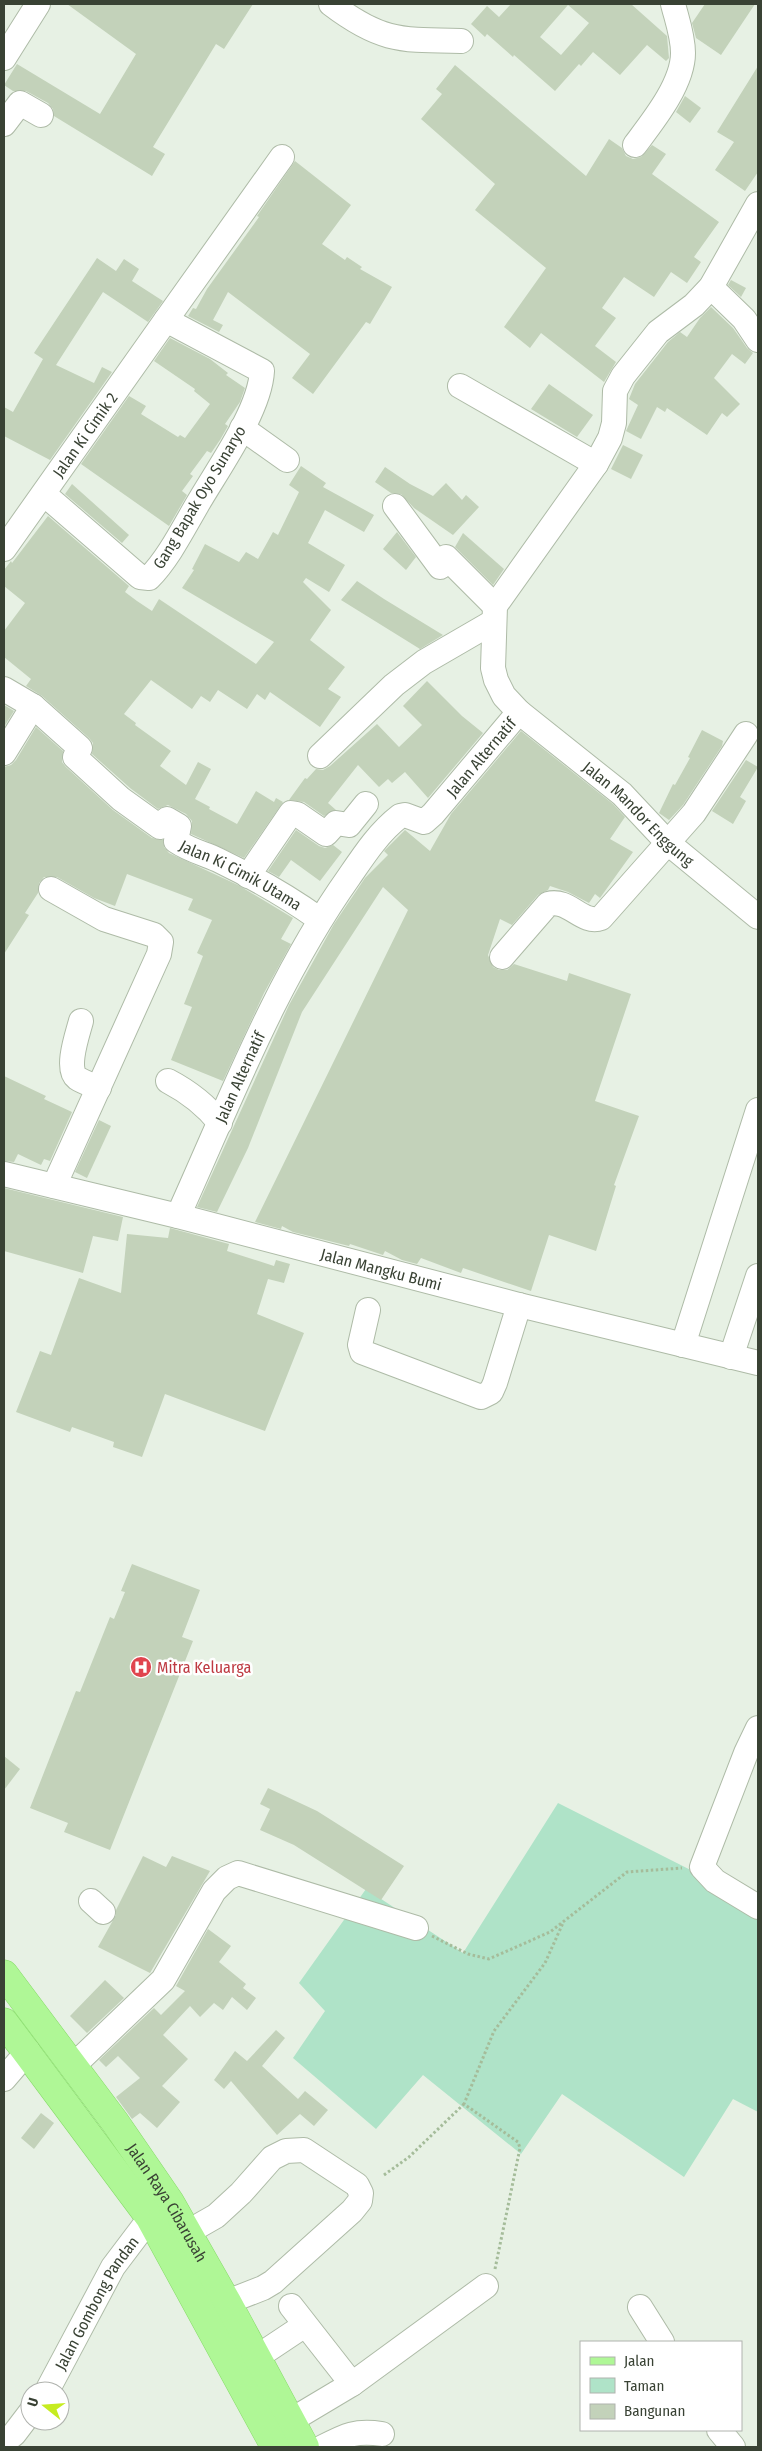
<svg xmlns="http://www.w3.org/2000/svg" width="762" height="2451" viewBox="0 0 762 2451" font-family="'Fira Sans Condensed',sans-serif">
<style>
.green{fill:#afe3c8}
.building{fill:#c3d2ba;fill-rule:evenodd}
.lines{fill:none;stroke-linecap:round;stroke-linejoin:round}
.minor-casing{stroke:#aebba7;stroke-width:26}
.major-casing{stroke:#86db68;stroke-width:29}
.path{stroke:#a5bc9a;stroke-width:3;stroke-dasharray:2.5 2.5;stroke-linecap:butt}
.minor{stroke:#fff;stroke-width:24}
.major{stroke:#aff796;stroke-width:28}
.labels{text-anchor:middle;stroke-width:5;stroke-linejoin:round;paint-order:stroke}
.street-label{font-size:16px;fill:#394234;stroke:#fff}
.health-label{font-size:16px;fill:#be3a42;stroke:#fff;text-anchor:start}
</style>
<rect width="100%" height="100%" fill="#e7f1e4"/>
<path class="green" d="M 558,1803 L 758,1904 L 758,2112 L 733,2099 L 684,2177 L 562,2094 L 521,2154 L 423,2075 L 376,2129 L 293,2058 L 325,2011 L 299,1983 L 366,1889 L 463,1953 Z"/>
<g class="building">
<path d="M 67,4 L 253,4 L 224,49 L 216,44 L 153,147 L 165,154 L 152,176 L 54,116 L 53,109 L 48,103 L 26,91 L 13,91 L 4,85 L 17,64 L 100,114 L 136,54 Z"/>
<path d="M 511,4 L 631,4 L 667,36 L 669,58 L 666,61 L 647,45 L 620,75 L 593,52 L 581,66 L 579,64 L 555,91 L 514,55 L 513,57 L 487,34 L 485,37 L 471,24 L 487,6 L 499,17 ZM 568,5 L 589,23 L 561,55 L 540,37 Z"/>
<path d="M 705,4 L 755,4 L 721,55 L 696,38 L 692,23 Z"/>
<path d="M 455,65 L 586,176 L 609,139 L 622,148 L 626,156 L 633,159 L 641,157 L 652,145 L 666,154 L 652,174 L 719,222 L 694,257 L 701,262 L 687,283 L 671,272 L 654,297 L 624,277 L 602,308 L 616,318 L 595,346 L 616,362 L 604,382 L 541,333 L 530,348 L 504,327 L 546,268 L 475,210 L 495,184 L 421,119 L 442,94 L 436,89 Z"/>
<path d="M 758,66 L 758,172 L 745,191 L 715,170 L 734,142 L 717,132 Z"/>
<path d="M 685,96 L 701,108 L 690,123 L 676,112 Z"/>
<path d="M 295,161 L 351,205 L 322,244 L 345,260 L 347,257 L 362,267 L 360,269 L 392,287 L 370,324 L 366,322 L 313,394 L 292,378 L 310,354 L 228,292 L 213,320 L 223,325 L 219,332 L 188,316 L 193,308 L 196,309 L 207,289 L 259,217 L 257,216 Z"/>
<path d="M 97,258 L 116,271 L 124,259 L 139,269 L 132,281 L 163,301 L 148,322 L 103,292 L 56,365 L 94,383 L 102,367 L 112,372 L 50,460 L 4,436 L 4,407 L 13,412 L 43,359 L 34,353 Z"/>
<path d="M 731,280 L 746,288 L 741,297 L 728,285 Z"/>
<path d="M 711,307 L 733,328 L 747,348 L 753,353 L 745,364 L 732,354 L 714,378 L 740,404 L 727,417 L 722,413 L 707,435 L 667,408 L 665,412 L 657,407 L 641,439 L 626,431 L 638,405 L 629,399 L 635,384 L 668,342 L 680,332 L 687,337 L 700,318 Z"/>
<path d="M 170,338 L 210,359 L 228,373 L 226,375 L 245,388 L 240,402 L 225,424 L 228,426 L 220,440 L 211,453 L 207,451 L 190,474 L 193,476 L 182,491 L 187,495 L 169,526 L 81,464 L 129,396 L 146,406 L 141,414 L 178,437 L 180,435 L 185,438 L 210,404 L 194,391 L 195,389 L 154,361 Z"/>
<path d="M 549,384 L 593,415 L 577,437 L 531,409 Z"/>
<path d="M 623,445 L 643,455 L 631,479 L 611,469 Z"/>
<path d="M 301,466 L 326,483 L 323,487 L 374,515 L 364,532 L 325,510 L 308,543 L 345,565 L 329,592 L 306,578 L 303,582 L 331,610 L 310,640 L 345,667 L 328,689 L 341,697 L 320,727 L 270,692 L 265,700 L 257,694 L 247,709 L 218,690 L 210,702 L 201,696 L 192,709 L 151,680 L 124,714 L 136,723 L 135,725 L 171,751 L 160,766 L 186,785 L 198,762 L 211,769 L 195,799 L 210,807 L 209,809 L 237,824 L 256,791 L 274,802 L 276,798 L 283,802 L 244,858 L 191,834 L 192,821 L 186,814 L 168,805 L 158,809 L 130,788 L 92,754 L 93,743 L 89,738 L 42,696 L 26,686 L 31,679 L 4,657 L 4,631 L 25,603 L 4,586 L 4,570 L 11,561 L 12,563 L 48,516 L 129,586 L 125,592 L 137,601 L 152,611 L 159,599 L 256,664 L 274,642 L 182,588 L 194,570 L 192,569 L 205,544 L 239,562 L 246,552 L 258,559 L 273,532 L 278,535 L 299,492 L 289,485 Z"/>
<path d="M 385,467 L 410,484 L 433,496 L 446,483 L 462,500 L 466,495 L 479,507 L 453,535 L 414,508 L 401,494 L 391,493 L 375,482 Z"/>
<path d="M 72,484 L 129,535 L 122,543 L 65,494 Z"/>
<path d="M 397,532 L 416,557 L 406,570 L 383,549 Z"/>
<path d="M 463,533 L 504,569 L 493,585 L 455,547 Z"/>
<path d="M 357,581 L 384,599 L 443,635 L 420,649 L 341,600 Z"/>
<path d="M 427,681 L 462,716 L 483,733 L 428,798 L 405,772 L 392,783 L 388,779 L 379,787 L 358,765 L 328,803 L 336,810 L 324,816 L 304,802 L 289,800 L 305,778 L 307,779 L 316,769 L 323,770 L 330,766 L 377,724 L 399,747 L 422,725 L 403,706 Z"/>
<path d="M 4,705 L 14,711 L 4,727 Z"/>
<path d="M 36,727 L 63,751 L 62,762 L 66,767 L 113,810 L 152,838 L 163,840 L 164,847 L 169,853 L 238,885 L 293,918 L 281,939 L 291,944 L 264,993 L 223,1081 L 171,1060 L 192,1007 L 184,1004 L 203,956 L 197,953 L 212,920 L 188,910 L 193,899 L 127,874 L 115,906 L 94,898 L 57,877 L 44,877 L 39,883 L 38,893 L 25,913 L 29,915 L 4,954 L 4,767 L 11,765 L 16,760 Z"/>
<path d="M 702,730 L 723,741 L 722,746 L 683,805 L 669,820 L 659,813 L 673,784 L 675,785 L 690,758 L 688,757 Z"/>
<path d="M 521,731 L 613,804 L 625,817 L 610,839 L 633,852 L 600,898 L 595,894 L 589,903 L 568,892 L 550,886 L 548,890 L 538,895 L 512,925 L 500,919 L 488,955 L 493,967 L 499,970 L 507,970 L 514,964 L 567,981 L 569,973 L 631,994 L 595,1101 L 639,1116 L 614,1185 L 616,1186 L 596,1251 L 549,1235 L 531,1291 L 463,1268 L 461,1273 L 421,1258 L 417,1264 L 402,1260 L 385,1251 L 383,1255 L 350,1244 L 349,1246 L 293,1232 L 282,1226 L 281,1229 L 255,1222 L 408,910 L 383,887 L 302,1012 L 248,1148 L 217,1212 L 197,1207 L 289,1005 L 334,924 L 365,878 L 388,855 L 384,851 L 405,830 L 430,851 L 451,814 Z"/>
<path d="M 746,760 L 758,767 L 740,797 L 746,801 L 733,824 L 712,811 Z"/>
<path d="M 296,830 L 319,846 L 325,848 L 333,845 L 342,852 L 320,881 L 291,860 L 279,877 L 268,871 Z"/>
<path d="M 4,1076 L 46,1096 L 44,1099 L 72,1112 L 50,1161 L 44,1159 L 41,1165 L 18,1154 L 14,1162 L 4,1161 Z"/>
<path d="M 99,1120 L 111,1126 L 87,1178 L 75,1172 Z"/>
<path d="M 4,1188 L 123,1217 L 118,1241 L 93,1236 L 83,1273 L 4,1251 Z"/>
<path d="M 170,1228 L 229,1244 L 227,1251 L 274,1266 L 276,1260 L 290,1264 L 284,1283 L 268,1279 L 257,1314 L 304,1333 L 265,1431 L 165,1394 L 142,1457 L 113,1447 L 114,1442 L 72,1427 L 70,1432 L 16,1412 L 40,1351 L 51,1355 L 79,1278 L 121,1293 L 127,1234 L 168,1238 Z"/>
<path d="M 132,1564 L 200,1590 L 182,1637 L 193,1641 L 110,1850 L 64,1832 L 68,1823 L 30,1808 L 76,1691 L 80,1692 L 110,1617 L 114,1619 L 125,1592 L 121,1591 Z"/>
<path d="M 4,1756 L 20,1769 L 4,1790 Z"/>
<path d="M 268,1788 L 317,1811 L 404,1866 L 381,1900 L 294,1845 L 260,1830 L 270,1809 L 260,1804 Z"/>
<path d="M 143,1856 L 166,1867 L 172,1856 L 210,1871 L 150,1973 L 98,1947 L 116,1915 L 116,1910 Z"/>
<path d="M 208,1929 L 231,1946 L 219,1962 L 246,1984 L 243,1988 L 256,1998 L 247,2010 L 232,1997 L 223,2010 L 214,2003 L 200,2017 L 190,2006 L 163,2035 L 188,2059 L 162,2086 L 180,2102 L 157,2128 L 140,2113 L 132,2119 L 116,2097 L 140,2078 L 118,2056 L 106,2067 L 99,2060 L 154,2008 L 161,2015 L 185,1991 L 176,1986 Z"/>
<path d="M 105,1980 L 124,1998 L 87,2033 L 70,2016 Z"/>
<path d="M 276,2030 L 285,2038 L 262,2066 L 298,2099 L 305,2091 L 328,2110 L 314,2126 L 300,2114 L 277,2135 L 231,2081 L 224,2089 L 214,2080 L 235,2051 L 247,2061 Z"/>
<path d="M 41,2113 L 54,2123 L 34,2149 L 21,2138 Z"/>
</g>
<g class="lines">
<g class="minor-casing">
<g id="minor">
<path d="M 331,4 C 381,42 401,40 461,41"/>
<path d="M 4,58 L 38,4"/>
<path d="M 4,124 L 20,103 L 41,115"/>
<path d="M 635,145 C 653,121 683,84 683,53 C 683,36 677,20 673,4"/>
<path id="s1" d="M 758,204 L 711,287 L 694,305 L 658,332 L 623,376 L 615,391 L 614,423 L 610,438 L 596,464 L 495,606 L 493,668 L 496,680 L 504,696 L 519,712 L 622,794 L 668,843 L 758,917"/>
<path d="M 711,287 L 744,319 L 758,340"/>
<path d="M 166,320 L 282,157"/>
<path d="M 460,386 L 596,464"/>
<path d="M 242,428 L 287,460"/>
<path d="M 395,506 L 440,567 L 446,557 L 495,606"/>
<path id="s2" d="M 4,549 L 166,320 L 262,371 C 260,411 217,470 197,505 C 183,529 168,559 149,578 L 140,577 L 44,494"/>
<path id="s3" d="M 4,689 L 33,706 L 80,748 L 75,757 L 121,799 L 160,827 L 167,819 L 179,826 L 176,841 C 191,851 203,853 218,860 C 253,877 287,896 319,919"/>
<path d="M 4,753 L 33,706"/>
<path d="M 320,756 L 394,685 L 424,662 L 493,622"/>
<path d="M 248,876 L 291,813 L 297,814 L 326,834 L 336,823 L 349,825 L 366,804"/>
<path d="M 51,889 L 104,919 L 154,935 L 161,942 L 159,954 L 54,1186"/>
<path d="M 502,957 L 548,904 C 569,898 582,925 601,918 L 694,813 L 746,734"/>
<path d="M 81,1021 C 78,1033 65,1069 77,1078 C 83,1082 92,1085 99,1088"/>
<path d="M 168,1081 C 189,1092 205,1104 220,1123"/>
<path id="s4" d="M 4,1174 L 178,1216 L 519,1305 L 758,1363"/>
<path id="s5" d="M 178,1216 C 230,1101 276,980 349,877 C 364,855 379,832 400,816 L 405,815 L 424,822 L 433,814 L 519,712"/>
<path d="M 368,1310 L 360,1345 L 362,1352 L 481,1397 L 491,1392 L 495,1383 L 519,1305"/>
<path d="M 683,1345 L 758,1110"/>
<path d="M 731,1357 L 758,1276"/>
<path d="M 758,1728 L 746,1753 L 702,1867 L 715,1881 L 758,1907"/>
<path d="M 91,1901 L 103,1912"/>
<path d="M 73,2066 L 163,1980 L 214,1891 L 227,1878 L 238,1873 L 416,1928"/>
<path d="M 4,2079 L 28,2051"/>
<path d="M 188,2232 L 216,2216 L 241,2193 L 272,2158 L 286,2151 L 304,2150 L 357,2185 L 361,2193 L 360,2201 L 352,2211 L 273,2282 L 263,2288 L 227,2302"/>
<path d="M 291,2306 L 352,2384"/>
<path d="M 640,2307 L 662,2342"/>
<path d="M 257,2357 L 305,2325"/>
<path id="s6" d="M 47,2391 L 113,2267 L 150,2218"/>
<path d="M 290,2421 L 352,2384 L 486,2286"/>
<path d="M 719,2430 L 733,2447"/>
<path d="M 4,2442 L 14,2434 L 30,2413"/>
<path d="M 323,2447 C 346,2435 356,2430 382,2434"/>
</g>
</g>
<g class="major-casing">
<g id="major">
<path id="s7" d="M 4,1974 L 115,2122 L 170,2202 L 227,2302 L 305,2447"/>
<path d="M 4,2022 L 150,2218 L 275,2447"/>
</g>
</g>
<g class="path">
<path d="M 432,1936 L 468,1954 L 489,1959 L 550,1932 L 627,1872 L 682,1868"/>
<path d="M 384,2175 L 409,2157 L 464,2104"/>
<path d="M 495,2269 L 520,2148 L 518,2142 L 464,2104 L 494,2031 L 545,1963 L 563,1923"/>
</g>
<use href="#minor" class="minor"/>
<use href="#major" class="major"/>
</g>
<defs>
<g id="hospital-disc" transform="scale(1.125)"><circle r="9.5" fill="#e0444e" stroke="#fff"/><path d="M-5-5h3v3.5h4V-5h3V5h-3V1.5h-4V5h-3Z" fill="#fff"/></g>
</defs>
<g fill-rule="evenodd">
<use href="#hospital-disc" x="141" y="1667"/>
</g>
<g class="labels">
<g class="street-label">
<text dy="6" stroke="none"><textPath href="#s2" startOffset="140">Jalan Ki Cimik 2</textPath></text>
<text transform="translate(199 497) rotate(-59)" y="6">Gang Bapak Oyo Sunaryo</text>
<text dy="6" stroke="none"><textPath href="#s5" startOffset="572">Jalan Alternatif</textPath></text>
<text dy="6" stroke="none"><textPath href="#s1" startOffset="761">Jalan Mandor Enggung</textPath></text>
<text dy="6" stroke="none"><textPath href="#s3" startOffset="330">Jalan Ki Cimik Utama</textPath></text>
<text dy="6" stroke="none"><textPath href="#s5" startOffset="152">Jalan Alternatif</textPath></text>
<text dy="6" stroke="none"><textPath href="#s4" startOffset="389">Jalan Mangku Bumi</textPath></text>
<text dy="6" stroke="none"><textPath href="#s7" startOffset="281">Jalan Raya Cibarusah</textPath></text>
<text dy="6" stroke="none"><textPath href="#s6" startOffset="101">Jalan Gombong Pandan</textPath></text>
</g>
<g class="health-label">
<text x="157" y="1673">Mitra Keluarga</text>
</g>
</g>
<rect width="762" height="2451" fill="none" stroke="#394234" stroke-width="10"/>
<rect x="580" y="2341" width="162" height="90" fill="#ffffff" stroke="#b0b3ae"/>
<rect x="590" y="2357" width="25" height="8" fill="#aff796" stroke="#b0b3ae"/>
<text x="624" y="2366" font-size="15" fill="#394234">Jalan</text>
<rect x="590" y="2378" width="25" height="15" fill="#afe3c8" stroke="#b0b3ae"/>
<text x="624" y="2391" font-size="15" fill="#394234">Taman</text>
<rect x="590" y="2404" width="25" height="15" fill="#c3d2ba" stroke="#b0b3ae"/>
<text x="624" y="2416" font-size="15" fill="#394234">Bangunan</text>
<g transform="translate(45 2406) rotate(287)"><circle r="24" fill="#ffffff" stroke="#b0b3ae"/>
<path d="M0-4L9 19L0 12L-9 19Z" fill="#c6ec20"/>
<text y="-8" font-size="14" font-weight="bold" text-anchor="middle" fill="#394234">U</text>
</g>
</svg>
